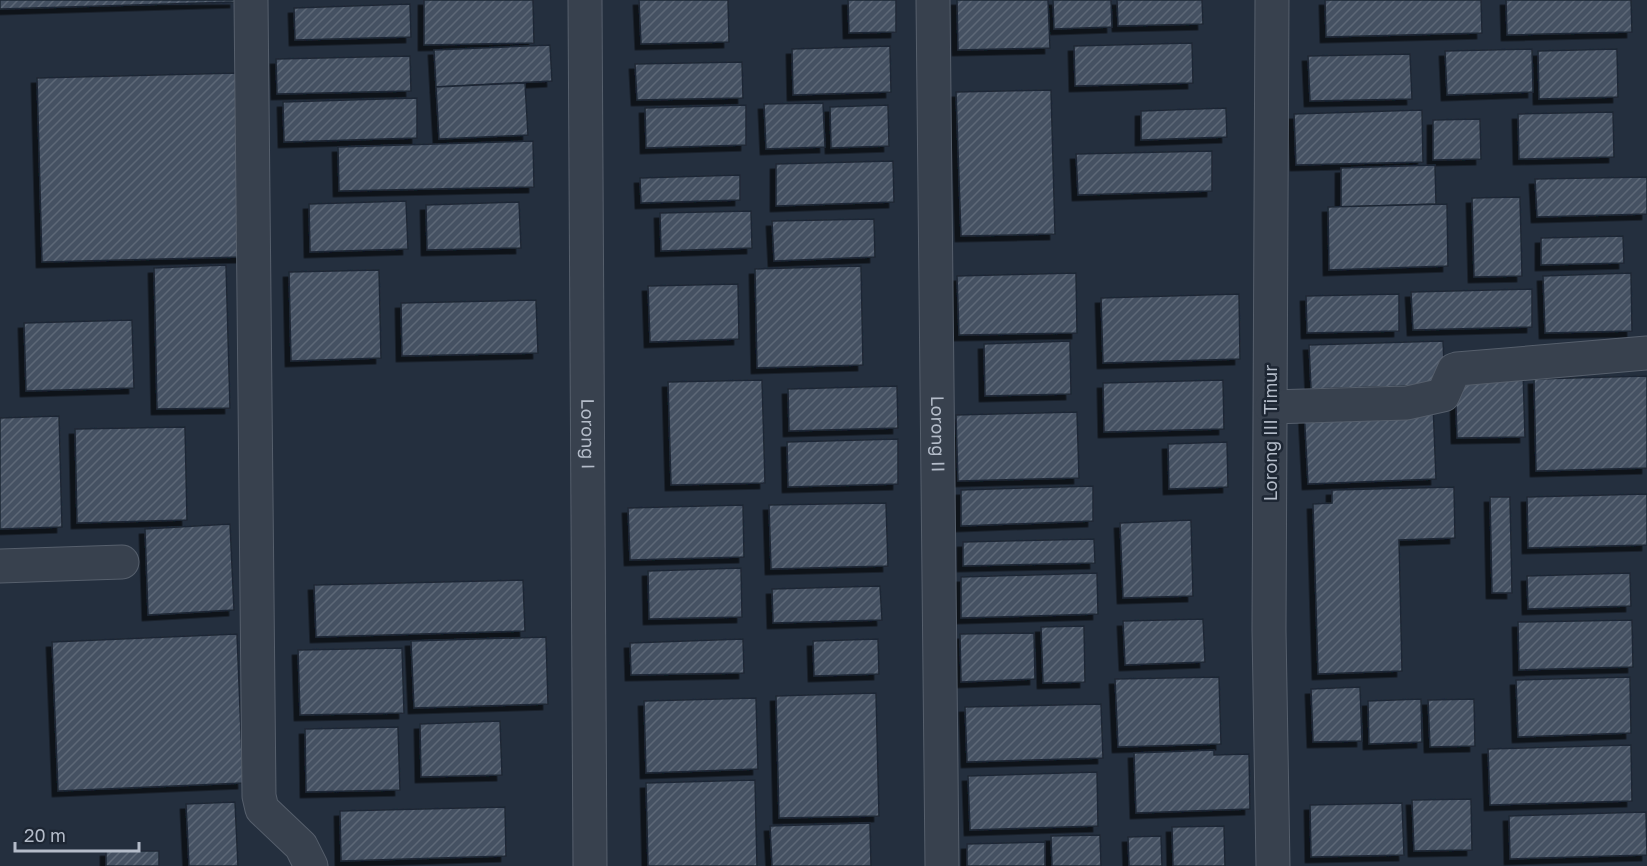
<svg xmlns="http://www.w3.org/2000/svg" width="1647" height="866" viewBox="0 0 1647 866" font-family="'Golos Text',sans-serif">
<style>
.building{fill:url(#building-hatch);stroke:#1f2835;stroke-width:1.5;filter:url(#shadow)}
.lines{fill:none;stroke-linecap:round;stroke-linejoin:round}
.minor-casing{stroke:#565f6c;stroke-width:35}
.minor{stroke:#38414e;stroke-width:33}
.labels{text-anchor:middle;stroke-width:5;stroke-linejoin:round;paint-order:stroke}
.street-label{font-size:18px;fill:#b4bcc9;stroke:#1d2633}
</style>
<defs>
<pattern id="building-hatch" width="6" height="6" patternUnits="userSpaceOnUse" patternTransform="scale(1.5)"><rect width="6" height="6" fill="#455162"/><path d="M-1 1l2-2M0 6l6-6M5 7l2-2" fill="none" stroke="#5d6877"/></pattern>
<filter id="shadow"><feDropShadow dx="-5.5" dy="5.5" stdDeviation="0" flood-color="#0009"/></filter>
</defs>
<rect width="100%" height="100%" fill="#242f3e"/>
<g class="building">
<path d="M 0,0 L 235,0 L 235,2 L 0,9 Z"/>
<path d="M 424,0 L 533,0 L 534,43 L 424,45 Z"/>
<path d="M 639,0 L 728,0 L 729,42 L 641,44 Z"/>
<path d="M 848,0 L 896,0 L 896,32 L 849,33 Z"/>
<path d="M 957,0 L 1048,0 L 1050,48 L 958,50 Z"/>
<path d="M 1053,0 L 1111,0 L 1112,27 L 1054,29 Z"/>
<path d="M 1117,0 L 1202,0 L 1203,24 L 1118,26 Z"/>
<path d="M 1325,0 L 1481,0 L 1482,33 L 1326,37 Z"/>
<path d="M 1506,0 L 1631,0 L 1632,32 L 1507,35 Z"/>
<path d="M 410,4 L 411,37 L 295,40 L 294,8 Z"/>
<path d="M 1192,43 L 1193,83 L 1075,86 L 1074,46 Z"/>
<path d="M 550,45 L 552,81 L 436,87 L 434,50 Z"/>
<path d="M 890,46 L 891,92 L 793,95 L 792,49 Z"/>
<path d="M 1532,49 L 1533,92 L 1447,95 L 1445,51 Z"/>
<path d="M 1617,49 L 1618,97 L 1539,99 L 1538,51 Z"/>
<path d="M 1410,54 L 1412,99 L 1310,101 L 1308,56 Z"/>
<path d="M 410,56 L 411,91 L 277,94 L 276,59 Z"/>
<path d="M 742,62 L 743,98 L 637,100 L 635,64 Z"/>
<path d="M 238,73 L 243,257 L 42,262 L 37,78 Z"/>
<path d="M 525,83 L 528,135 L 439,139 L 436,87 Z"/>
<path d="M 1051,90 L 1055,234 L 961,236 L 956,92 Z"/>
<path d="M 417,98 L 417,138 L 284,142 L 283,102 Z"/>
<path d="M 823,103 L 825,147 L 766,149 L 764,104 Z"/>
<path d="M 746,105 L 746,145 L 646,148 L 645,108 Z"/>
<path d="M 888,105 L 889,146 L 831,148 L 830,107 Z"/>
<path d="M 1226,108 L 1227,137 L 1141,140 L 1141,111 Z"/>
<path d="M 1422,110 L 1423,162 L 1296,165 L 1294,114 Z"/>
<path d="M 1613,112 L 1614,157 L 1519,159 L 1518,114 Z"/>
<path d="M 1480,119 L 1481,159 L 1433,160 L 1433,120 Z"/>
<path d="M 533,141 L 534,187 L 339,191 L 338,147 Z"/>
<path d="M 1212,151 L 1212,191 L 1078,195 L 1076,154 Z"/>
<path d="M 893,161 L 894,202 L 776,206 L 776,164 Z"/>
<path d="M 1435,165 L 1436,204 L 1341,207 L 1341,168 Z"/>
<path d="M 740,175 L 740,200 L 641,203 L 640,178 Z"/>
<path d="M 1647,177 L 1647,214 L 1537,217 L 1535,179 Z"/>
<path d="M 1520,197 L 1522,276 L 1474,277 L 1472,198 Z"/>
<path d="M 406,201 L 408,249 L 310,252 L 309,204 Z"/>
<path d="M 519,202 L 521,248 L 427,250 L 426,205 Z"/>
<path d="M 1447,204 L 1448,266 L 1329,270 L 1328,207 Z"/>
<path d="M 751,211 L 752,248 L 661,251 L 660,213 Z"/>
<path d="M 874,219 L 875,257 L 774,261 L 772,221 Z"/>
<path d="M 1623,236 L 1624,263 L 1541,265 L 1541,238 Z"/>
<path d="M 226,265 L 230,408 L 157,409 L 154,268 Z"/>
<path d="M 861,266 L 863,365 L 757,368 L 755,269 Z"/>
<path d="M 379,270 L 381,358 L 291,361 L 289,272 Z"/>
<path d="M 1076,273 L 1077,333 L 959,335 L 957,276 Z"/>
<path d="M 1631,273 L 1632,331 L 1545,333 L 1543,276 Z"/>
<path d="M 738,284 L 739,339 L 650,342 L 648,286 Z"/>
<path d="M 1532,289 L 1532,327 L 1413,330 L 1411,292 Z"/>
<path d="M 1239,294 L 1240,359 L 1103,363 L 1101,298 Z"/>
<path d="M 1399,294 L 1399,331 L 1307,333 L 1306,296 Z"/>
<path d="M 536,300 L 538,353 L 402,356 L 401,303 Z"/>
<path d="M 132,320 L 134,388 L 26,391 L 24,323 Z"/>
<path d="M 1070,341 L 1071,394 L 985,396 L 984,344 Z"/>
<path d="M 1443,341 L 1445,385 L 1311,389 L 1309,345 Z"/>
<path d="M 1523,371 L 1525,437 L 1457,438 L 1455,372 Z"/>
<path d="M 1647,376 L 1647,468 L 1536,471 L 1534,379 Z"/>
<path d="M 762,380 L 765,483 L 671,485 L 668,382 Z"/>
<path d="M 1223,380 L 1224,429 L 1104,432 L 1103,383 Z"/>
<path d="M 897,386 L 898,428 L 789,431 L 788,389 Z"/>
<path d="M 1433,404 L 1436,479 L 1308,484 L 1304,409 Z"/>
<path d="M 1077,412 L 1079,478 L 958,481 L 956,415 Z"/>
<path d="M 59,416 L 62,527 L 0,529 L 0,418 Z"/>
<path d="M 185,427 L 187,520 L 77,523 L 75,429 Z"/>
<path d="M 898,439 L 898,484 L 788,487 L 787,442 Z"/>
<path d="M 1227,442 L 1228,487 L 1169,489 L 1168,444 Z"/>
<path d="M 1093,486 L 1093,521 L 961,526 L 961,490 Z"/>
<path d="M 1454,487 L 1455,538 L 1399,540 L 1402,671 L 1318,674 L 1313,504 L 1332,503 L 1332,490 Z"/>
<path d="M 1647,494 L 1647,545 L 1528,548 L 1527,497 Z"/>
<path d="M 1490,497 L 1510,497 L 1512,593 L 1492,593 Z"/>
<path d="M 886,503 L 888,566 L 771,569 L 769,505 Z"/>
<path d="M 743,505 L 744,557 L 630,560 L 628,508 Z"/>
<path d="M 1191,520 L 1193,596 L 1123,598 L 1120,523 Z"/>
<path d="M 230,524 L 234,610 L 148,615 L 145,529 Z"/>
<path d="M 1094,539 L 1095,563 L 963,566 L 963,542 Z"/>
<path d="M 741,568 L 742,617 L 649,619 L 648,571 Z"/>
<path d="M 1097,573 L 1098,614 L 961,618 L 961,577 Z"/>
<path d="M 1630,573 L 1631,606 L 1528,609 L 1527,576 Z"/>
<path d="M 523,580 L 525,631 L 316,637 L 314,585 Z"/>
<path d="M 880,586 L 882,620 L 773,623 L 772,589 Z"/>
<path d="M 1203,619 L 1205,662 L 1125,665 L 1123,621 Z"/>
<path d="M 1632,620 L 1633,667 L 1519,670 L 1518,622 Z"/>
<path d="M 1084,626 L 1085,682 L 1043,683 L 1041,627 Z"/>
<path d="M 1034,633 L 1035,679 L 961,682 L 960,634 Z"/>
<path d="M 237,634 L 243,783 L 58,791 L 52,642 Z"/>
<path d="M 546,637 L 548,704 L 414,708 L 411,641 Z"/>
<path d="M 743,639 L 744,673 L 631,675 L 630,643 Z"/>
<path d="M 878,639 L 879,674 L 814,676 L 813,641 Z"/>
<path d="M 402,648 L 404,713 L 300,715 L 298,650 Z"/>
<path d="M 1219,677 L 1221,744 L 1118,747 L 1115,679 Z"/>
<path d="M 1630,677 L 1631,733 L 1518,737 L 1516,680 Z"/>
<path d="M 1360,687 L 1362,741 L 1313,742 L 1311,689 Z"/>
<path d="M 876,693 L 879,816 L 779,818 L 776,696 Z"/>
<path d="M 756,698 L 758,769 L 646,773 L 644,701 Z"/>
<path d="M 1421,699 L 1422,742 L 1369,744 L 1368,701 Z"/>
<path d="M 1474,699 L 1475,746 L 1430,747 L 1428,700 Z"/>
<path d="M 1101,704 L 1103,758 L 967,762 L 965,707 Z"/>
<path d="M 500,721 L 502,775 L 421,777 L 420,724 Z"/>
<path d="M 398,727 L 400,790 L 306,792 L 305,729 Z"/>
<path d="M 1631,745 L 1632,801 L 1490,805 L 1488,749 Z"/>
<path d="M 1214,750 L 1214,755 L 1249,754 L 1250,809 L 1136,813 L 1134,753 Z"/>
<path d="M 1097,772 L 1098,826 L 970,830 L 968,776 Z"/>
<path d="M 755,780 L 757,866 L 648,866 L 646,783 Z"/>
<path d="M 1471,799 L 1472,850 L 1414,851 L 1412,800 Z"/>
<path d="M 235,802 L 238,866 L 189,866 L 186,804 Z"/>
<path d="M 1402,803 L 1404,855 L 1311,857 L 1310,805 Z"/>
<path d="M 505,807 L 506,856 L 341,861 L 340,811 Z"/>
<path d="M 1646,812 L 1647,855 L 1510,859 L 1509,816 Z"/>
<path d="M 870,823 L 871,866 L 772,866 L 770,826 Z"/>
<path d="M 1224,826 L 1225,866 L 1173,866 L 1172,827 Z"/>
<path d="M 1100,835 L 1101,866 L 1052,866 L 1051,836 Z"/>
<path d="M 1161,836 L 1162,866 L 1129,866 L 1128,837 Z"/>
<path d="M 1045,842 L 1045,866 L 967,866 L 967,844 Z"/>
<rect x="106" y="851" width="53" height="15"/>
</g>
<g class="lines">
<g class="minor-casing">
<g id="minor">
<path d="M 251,0 L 259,796 L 262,809 L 301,846 L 311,866"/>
<path id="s1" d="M 585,0 L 590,866"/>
<path id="s2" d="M 933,0 L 942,866"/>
<path d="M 1272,0 L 1269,630 L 1273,866"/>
<path d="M 1271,407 L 1407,403 L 1443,395 L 1454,370 L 1457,369 L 1647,353"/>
<path d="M 0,566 L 122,562"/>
</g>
</g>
<use href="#minor" class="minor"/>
</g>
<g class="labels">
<g class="street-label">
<text dy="6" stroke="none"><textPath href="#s1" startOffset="434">Lorong I</textPath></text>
<text dy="6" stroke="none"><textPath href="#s2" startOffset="434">Lorong II</textPath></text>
<text transform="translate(1271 433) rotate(-90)" y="6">Lorong III Timur</text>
</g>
</g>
<path d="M15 842v9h124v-9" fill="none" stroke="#b4bcc9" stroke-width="3"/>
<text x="24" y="842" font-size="18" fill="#b4bcc9" stroke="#1d2633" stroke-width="4.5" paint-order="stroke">20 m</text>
</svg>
